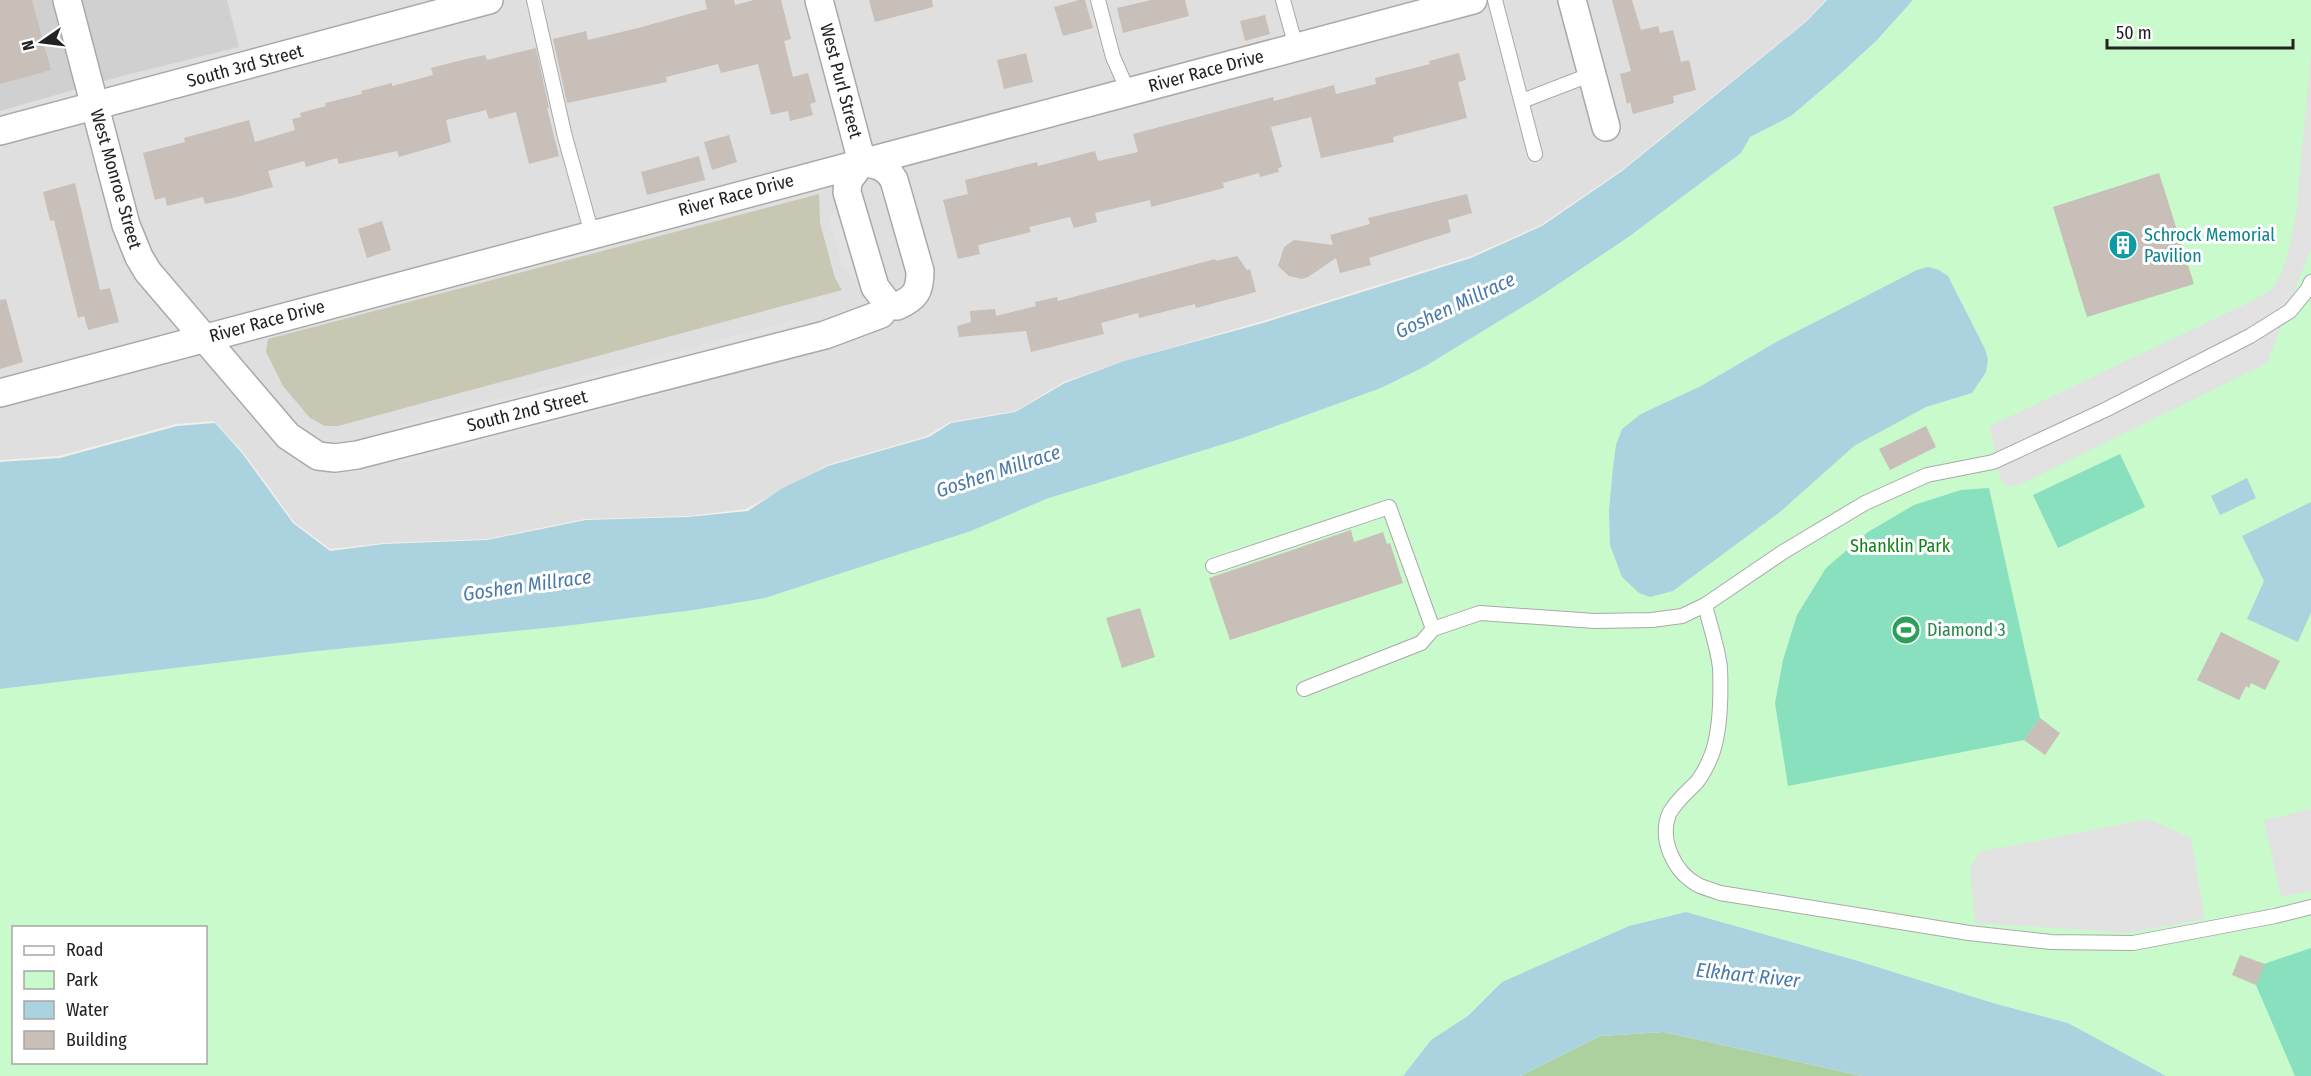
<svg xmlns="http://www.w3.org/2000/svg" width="2311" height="1076" viewBox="0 0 2311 1076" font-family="'Fira Sans Condensed',sans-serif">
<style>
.residential{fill:#e0dfdf}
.religious{fill:#d0d0d0}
.construction{fill:#c7c7b4}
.forest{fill:#add19e}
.park{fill:#c8facc;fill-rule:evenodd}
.pitch{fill:#88e0be}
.parking{fill:#e2e2e2}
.water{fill:#aad3df}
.building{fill:#c7bfb8}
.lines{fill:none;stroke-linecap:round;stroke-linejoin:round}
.service-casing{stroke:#a9a9a9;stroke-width:16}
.minor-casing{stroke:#a9a9a9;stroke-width:30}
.service{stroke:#fff;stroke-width:14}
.minor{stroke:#fff;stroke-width:27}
.labels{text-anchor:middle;stroke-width:6;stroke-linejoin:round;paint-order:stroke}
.street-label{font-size:18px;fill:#222;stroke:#fff}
.culture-label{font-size:18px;fill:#0d838f;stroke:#fff;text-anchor:start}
.park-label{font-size:18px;fill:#0c8416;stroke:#fff}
.leisure-label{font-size:18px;fill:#27864d;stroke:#fff;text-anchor:start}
.water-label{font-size:20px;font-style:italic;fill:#4a7aab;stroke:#fff}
</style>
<rect width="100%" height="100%" fill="#f2efe9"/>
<path class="residential" d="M 0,0 L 1826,0 L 1806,21 L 1623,169 L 1541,225 L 1471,256 L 1263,321 L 1124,361 L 1064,382 L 1015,411 L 950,422 L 927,436 L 827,465 L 746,509 L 689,516 L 585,519 L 486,539 L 384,543 L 330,549 L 294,522 L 243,452 L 214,421 L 176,424 L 59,456 L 0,460 Z"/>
<path class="religious" d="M 0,0 L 227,0 L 239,47 L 122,76 L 0,111 Z"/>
<path class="construction" d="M 819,194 L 820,223 L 835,278 L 842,290 L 338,426 L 325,426 L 310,418 L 283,386 L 266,352 L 268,339 Z"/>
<path class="forest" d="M 1664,1032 L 1862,1076 L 1520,1076 L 1600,1036 Z"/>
<path class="park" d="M 1913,0 L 2311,0 L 2311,1076 L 2166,1076 L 2068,1023 L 1993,1003 L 1858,961 L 1686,912 L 1629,926 L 1502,982 L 1469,1015 L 1431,1040 L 1403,1076 L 0,1076 L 0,689 L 308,652 L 565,626 L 694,610 L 765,598 L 971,531 L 1046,499 L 1240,439 L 1381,388 L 1424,367 L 1542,295 L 1627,238 L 1741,153 L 1750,137 L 1791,116 L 1838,76 L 1877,40 ZM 14,928 L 206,928 L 206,1062 L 14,1062 Z"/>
<g class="pitch">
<path d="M 2120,454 L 2145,507 L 2058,548 L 2033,495 Z"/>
<path d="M 1989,488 L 2040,718 L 2024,740 L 1788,786 L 1775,703 L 1783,660 L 1797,615 L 1826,568 L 1868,532 L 1914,505 L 1961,490 Z"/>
<path d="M 2311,948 L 2311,1076 L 2295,1076 L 2256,985 L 2264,964 Z"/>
</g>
<g class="parking">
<path d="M 2311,53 L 2311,248 L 2267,363 L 2019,485 L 2005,486 L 1997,470 L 1990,426 L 2252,301 L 2272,289 L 2281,274 L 2287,257 L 2296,214 Z"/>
<path d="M 832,213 L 848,222 L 867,287 L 852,278 L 843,268 L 829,222 Z"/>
<path d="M 800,318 L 802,324 L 393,433 L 392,427 Z"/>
<path d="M 830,342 L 832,348 L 401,464 L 399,459 Z"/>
<path d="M 2311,809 L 2311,891 L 2281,897 L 2264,820 Z"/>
<path d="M 2148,819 L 2191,838 L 2205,919 L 2128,933 L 1975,923 L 1970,869 L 1979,852 Z"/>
</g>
<g class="water">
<path d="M 1827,0 L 1913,0 L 1877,40 L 1838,76 L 1791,116 L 1750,137 L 1741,153 L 1627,238 L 1542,295 L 1424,367 L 1381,388 L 1240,439 L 1046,499 L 971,531 L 765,598 L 694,610 L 565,626 L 308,652 L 0,689 L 0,462 L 60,458 L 177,426 L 215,423 L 242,453 L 293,523 L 330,551 L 384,544 L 487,540 L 586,520 L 688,517 L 748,511 L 781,489 L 828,466 L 929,437 L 951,423 L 1015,412 L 1065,383 L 1124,361 L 1263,323 L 1471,258 L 1542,226 L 1622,171 L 1807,21 Z"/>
<path d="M 1928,267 L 1939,270 L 1948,276 L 1985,349 L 1988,360 L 1986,372 L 1972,393 L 1926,407 L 1854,446 L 1780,512 L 1673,591 L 1650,597 L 1639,593 L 1622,577 L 1610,545 L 1609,511 L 1613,467 L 1616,445 L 1622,429 L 1641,414 L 1701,386 L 1778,341 L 1917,270 Z"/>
<path d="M 2247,478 L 2256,498 L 2220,515 L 2211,496 Z"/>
<path d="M 2311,502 L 2311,612 L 2298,642 L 2247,619 L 2264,581 L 2242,536 Z"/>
<path d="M 1686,912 L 1858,961 L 1993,1003 L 2068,1023 L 2166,1076 L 1862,1076 L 1664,1032 L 1600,1036 L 1520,1076 L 1403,1076 L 1431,1040 L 1469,1015 L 1502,982 L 1629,926 Z"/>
</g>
<g class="building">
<path d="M 0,0 L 32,0 L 51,70 L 0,84 Z"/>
<path d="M 705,0 L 734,0 L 735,5 L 754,0 L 781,0 L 791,39 L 784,41 L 793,77 L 808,73 L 816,102 L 810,104 L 813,115 L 790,121 L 788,111 L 771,115 L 758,64 L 721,73 L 718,64 L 666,77 L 667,82 L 567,103 L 553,39 L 586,31 L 588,40 L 638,28 L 707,9 Z"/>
<path d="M 869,0 L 932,0 L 933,7 L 875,22 Z"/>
<path d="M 1079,0 L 1085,0 L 1093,28 L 1063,36 L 1054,7 Z"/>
<path d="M 1151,0 L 1185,0 L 1189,16 L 1123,33 L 1117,8 Z"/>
<path d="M 1612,0 L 1632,0 L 1641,30 L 1658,26 L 1660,33 L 1673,30 L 1681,62 L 1689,60 L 1696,90 L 1673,96 L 1674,103 L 1633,114 L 1630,102 L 1627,104 L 1620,74 L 1631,71 Z"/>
<path d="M 1265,15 L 1270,34 L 1245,41 L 1240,21 Z"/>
<path d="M 536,48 L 549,108 L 547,108 L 559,156 L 529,164 L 516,112 L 489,119 L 486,110 L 446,120 L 451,142 L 399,157 L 397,151 L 339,164 L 337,158 L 306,167 L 304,161 L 268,171 L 273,187 L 237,197 L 205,204 L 203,197 L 167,206 L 165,197 L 155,200 L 143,153 L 185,142 L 184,138 L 249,120 L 255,142 L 295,130 L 292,119 L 301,117 L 300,113 L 326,106 L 325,103 L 362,94 L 361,91 L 392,83 L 392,86 L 433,75 L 431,68 L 462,60 L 485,55 L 487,60 Z"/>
<path d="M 1026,53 L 1033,82 L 1004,89 L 997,60 Z"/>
<path d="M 1459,53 L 1466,80 L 1458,82 L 1467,118 L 1393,137 L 1394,142 L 1321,158 L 1311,117 L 1271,127 L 1282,167 L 1278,168 L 1279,172 L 1260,177 L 1259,173 L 1223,183 L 1224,188 L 1151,207 L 1150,200 L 1095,213 L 1097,222 L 1074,228 L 1070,217 L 1029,227 L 1031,232 L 978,245 L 980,254 L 958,259 L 943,200 L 968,194 L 965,180 L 1037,162 L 1038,166 L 1095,151 L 1098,161 L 1138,152 L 1133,134 L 1273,97 L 1274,101 L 1334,85 L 1336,94 L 1376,84 L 1375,78 L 1430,64 L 1429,61 Z"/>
<path d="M 729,135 L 737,162 L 712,170 L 704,142 Z"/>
<path d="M 699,156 L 705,180 L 647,195 L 641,172 Z"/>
<path d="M 2159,173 L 2194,284 L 2087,317 L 2053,207 Z"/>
<path d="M 75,183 L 100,290 L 110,288 L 119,322 L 88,330 L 84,316 L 78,318 L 54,220 L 50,221 L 43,192 Z"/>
<path d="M 1467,194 L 1472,213 L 1448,220 L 1451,232 L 1369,258 L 1371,265 L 1340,273 L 1336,258 L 1308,277 L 1302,279 L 1289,276 L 1278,266 L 1284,247 L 1294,240 L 1333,245 L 1330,235 L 1370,224 L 1368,218 Z"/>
<path d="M 382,221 L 391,250 L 367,258 L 358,229 Z"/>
<path d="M 1237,256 L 1247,270 L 1250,269 L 1256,292 L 1196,308 L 1195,304 L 1139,318 L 1138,313 L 1101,323 L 1104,334 L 1031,352 L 1026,331 L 959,337 L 957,326 L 971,322 L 970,311 L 995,309 L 996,316 L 1036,306 L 1035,302 L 1057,297 L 1058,301 L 1215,259 L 1216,261 Z"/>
<path d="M 6,299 L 23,362 L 0,369 L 0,300 Z"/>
<path d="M 1926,426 L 1936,447 L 1890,470 L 1879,449 Z"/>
<path d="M 1351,530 L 1354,542 L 1383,532 L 1387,544 L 1390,543 L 1403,583 L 1230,640 L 1209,578 Z"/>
<path d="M 1140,608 L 1155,657 L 1122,668 L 1106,618 Z"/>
<path d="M 2221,632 L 2280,661 L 2265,690 L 2251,683 L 2249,688 L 2246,686 L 2239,700 L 2197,680 Z"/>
<path d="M 2040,718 L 2060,733 L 2045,755 L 2024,740 Z"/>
<path d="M 2240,955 L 2265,964 L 2256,985 L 2232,975 Z"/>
</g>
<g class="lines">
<g class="service-casing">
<g id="service">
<path d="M 534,0 L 565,137 L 592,234"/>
<path d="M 1098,0 L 1113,57 L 1128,91"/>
<path d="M 1283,0 L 1296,47"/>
<path d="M 1495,0 L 1535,154"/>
<path d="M 1522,101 L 1592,74"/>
<path d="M 1213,566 L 1389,507 L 1433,629"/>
<path d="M 1705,605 C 1710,626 1718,648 1720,668 C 1721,694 1721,726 1713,751 C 1710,760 1703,775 1696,783 C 1687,792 1675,802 1669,814 C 1659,840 1674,872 1698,885 C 1704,888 1713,890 1720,893 L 1969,933 L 2051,942 L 2133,943 L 2275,916 L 2311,907"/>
<path d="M 1304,689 L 1421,643 L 1433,629 L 1480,613 L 1595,621 L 1652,620 L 1682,616 L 1705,605 L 1783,552 L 1865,503 L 1927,475 L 1993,462 L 2105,410 L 2250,336 L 2290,311 L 2308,289 L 2311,282"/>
</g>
</g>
<g class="minor-casing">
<g id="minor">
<path d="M 67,0 L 126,225 L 139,257 L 148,272 L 288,436 L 318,456 L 335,458 L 357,455 L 825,335 L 881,314 L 888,304"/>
<path d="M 819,0 L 862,162"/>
<path d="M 1572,0 L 1606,127"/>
<path d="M 0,131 L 489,0"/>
<path d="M 862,162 C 877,165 886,166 894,180 L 920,271 C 920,291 916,298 897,306 L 888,304 L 875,287 L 847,192 L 848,181 Z"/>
<path d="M 0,393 L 1473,0"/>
</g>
</g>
<use href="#service" class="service"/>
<use href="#minor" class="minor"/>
</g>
<defs>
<g id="building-disc" transform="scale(1.5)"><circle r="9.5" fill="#0f9aa8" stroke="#fff"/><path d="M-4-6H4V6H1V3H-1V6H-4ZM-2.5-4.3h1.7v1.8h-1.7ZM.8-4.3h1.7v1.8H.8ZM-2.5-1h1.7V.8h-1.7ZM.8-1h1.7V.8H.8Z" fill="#fff"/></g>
<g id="stadium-disc" transform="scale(1.5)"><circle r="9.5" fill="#2e9e5b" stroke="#fff"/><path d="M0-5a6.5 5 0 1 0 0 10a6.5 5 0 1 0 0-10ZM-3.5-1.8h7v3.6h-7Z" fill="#fff"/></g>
</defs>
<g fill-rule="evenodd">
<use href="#building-disc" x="2123" y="245"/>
<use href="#stadium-disc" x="1906" y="630"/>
</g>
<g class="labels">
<g class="street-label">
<text transform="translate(245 66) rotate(-15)" y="6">South 3rd Street</text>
<text transform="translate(1206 71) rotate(-15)" y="6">River Race Drive</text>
<text transform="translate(841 81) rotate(75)" y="6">West Purl Street</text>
<text transform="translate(116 179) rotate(74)" y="6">West Monroe Street</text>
<text transform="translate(736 195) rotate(-15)" y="6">River Race Drive</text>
<text transform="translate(267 321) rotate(-15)" y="6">River Race Drive</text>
<text transform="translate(527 411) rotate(-14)" y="6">South 2nd Street</text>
</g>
<g class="culture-label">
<text x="2144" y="241">Schrock Memorial<tspan x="2144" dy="21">Pavilion</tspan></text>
</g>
<g class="park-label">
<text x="1900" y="552">Shanklin Park</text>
</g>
<g class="leisure-label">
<text x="1927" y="636">Diamond 3</text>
</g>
<g class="water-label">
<text transform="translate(1455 305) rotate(-25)" y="7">Goshen Millrace</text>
<text transform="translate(998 471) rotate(-18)" y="7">Goshen Millrace</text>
<text transform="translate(527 585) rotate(-8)" y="7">Goshen Millrace</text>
<text transform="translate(1748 975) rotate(6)" y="7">Elkhart River</text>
</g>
</g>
<rect x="12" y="926" width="195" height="138" fill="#ffffff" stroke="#a7a7a7" stroke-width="1.5"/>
<rect x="24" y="946" width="30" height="9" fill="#ffffff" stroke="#a7a7a7" stroke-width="1.5"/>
<text x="66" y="956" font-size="18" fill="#222222">Road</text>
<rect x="24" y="971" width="30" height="18" fill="#c8facc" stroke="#a7a7a7" stroke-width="1.5"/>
<text x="66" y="986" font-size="18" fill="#222222">Park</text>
<rect x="24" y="1001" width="30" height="18" fill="#aad3df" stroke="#a7a7a7" stroke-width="1.5"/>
<text x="66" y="1016" font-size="18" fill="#222222">Water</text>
<rect x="24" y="1031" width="30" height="18" fill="#c7bfb8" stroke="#a7a7a7" stroke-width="1.5"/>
<text x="66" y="1046" font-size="18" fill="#222222">Building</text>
<g transform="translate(42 42) rotate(256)" stroke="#ffffff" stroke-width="4.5" paint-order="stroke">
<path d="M0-4.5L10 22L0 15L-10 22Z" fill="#222222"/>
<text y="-9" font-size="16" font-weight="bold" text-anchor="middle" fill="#222222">N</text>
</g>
<path d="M2107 39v9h186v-9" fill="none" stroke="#222222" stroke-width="3"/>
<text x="2116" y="39" font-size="18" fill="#222222" stroke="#ffffff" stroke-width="4.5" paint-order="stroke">50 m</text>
</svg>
